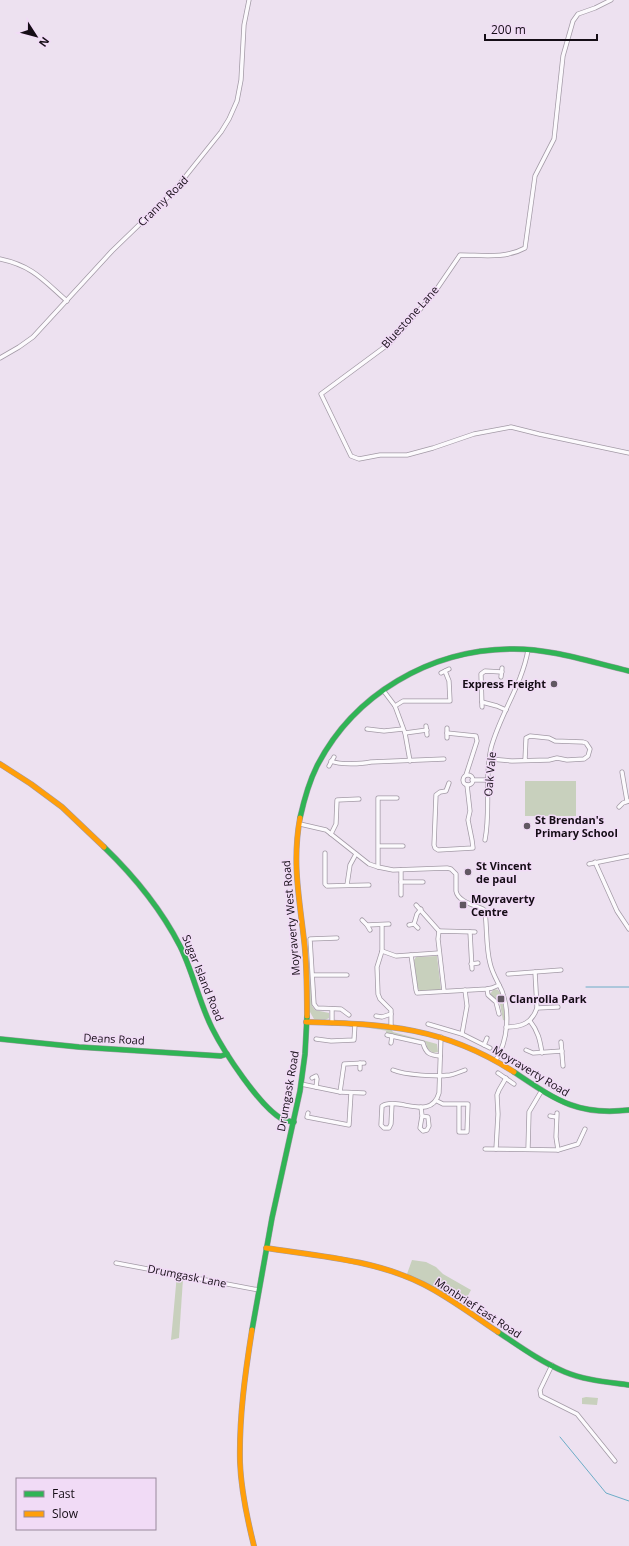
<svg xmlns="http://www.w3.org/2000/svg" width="629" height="1546" viewBox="0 0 629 1546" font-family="'Open Sans',sans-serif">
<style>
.green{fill:#c8d0bd}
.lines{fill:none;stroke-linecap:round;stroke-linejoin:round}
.stream{stroke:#6cacc7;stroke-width:1}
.street-casing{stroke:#a39aa6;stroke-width:5}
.fast-casing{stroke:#a39aa6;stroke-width:6}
.slow-casing{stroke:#a39aa6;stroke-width:6}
.street{stroke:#fcfafd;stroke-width:3.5}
.fast{stroke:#30b455;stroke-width:5}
.slow{stroke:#ff9f0a;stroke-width:5}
.poi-dot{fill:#615762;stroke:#f1dbf6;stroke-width:1.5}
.labels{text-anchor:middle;stroke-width:3;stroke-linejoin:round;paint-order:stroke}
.street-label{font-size:11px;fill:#150d16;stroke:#f1dbf6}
.poi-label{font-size:11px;font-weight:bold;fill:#150d16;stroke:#f1dbf6;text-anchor:start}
</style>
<rect width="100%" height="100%" fill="#ede1f0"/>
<g class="green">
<rect x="525" y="781" width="51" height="35"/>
<path d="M 303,914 L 310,972 L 312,1006 L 315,1010 L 329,1013 L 329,1018 L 325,1020 L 314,1019 L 310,1012 L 309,972 Z"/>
<path d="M 437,956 L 441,989 L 439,990 L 420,991 L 417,987 L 414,960 L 416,957 Z"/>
<path d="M 494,989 L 498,990 L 501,994 L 506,1021 L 503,1020 L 500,1004 L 490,994 Z"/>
<path d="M 369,1027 L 391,1029 L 393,1032 L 437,1044 L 438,1052 L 433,1053 L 427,1048 L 426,1043 L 423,1041 L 386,1034 L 386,1031 L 388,1031 L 369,1028 Z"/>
<path d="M 412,1260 L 426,1262 L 436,1267 L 443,1274 L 471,1290 L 465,1301 L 458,1300 L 407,1274 Z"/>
<path d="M 177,1274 L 183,1279 L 179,1338 L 171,1340 Z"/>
<path d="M 586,1397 L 598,1398 L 597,1405 L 582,1404 L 582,1398 Z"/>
</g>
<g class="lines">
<g class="stream">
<path d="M 586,987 L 629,987"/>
<path d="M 560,1437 L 606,1493 L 629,1501"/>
</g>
<g class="street-casing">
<g id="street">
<path d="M 611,0 L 595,8 L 578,14 L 573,21 L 563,56 L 554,139 L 535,176 L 525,248 C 505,259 482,255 460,255 L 432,296 L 390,343 L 321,394 L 351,456 L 359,459 L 380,455 L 407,455 L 433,448 L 474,434 L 511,427 L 539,434 L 629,453"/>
<path d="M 0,259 C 33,266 43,280 67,301"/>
<path d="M 0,358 L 19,347 L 33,337 L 112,251 L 173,192 L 221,132 L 229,119 L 237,101 L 241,80 L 244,25 L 249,0"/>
<path d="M 441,673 L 449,669"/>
<path d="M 501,677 L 502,668"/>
<path d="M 383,690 L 395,706 L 405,733 L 410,761"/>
<path d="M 482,702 L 497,706 L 506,710"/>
<path d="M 395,706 L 403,701 L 450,701 L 449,681 L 445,671"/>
<path d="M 482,707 L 481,674 L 485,671 L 502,672"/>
<path d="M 426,726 L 427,735"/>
<path d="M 447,728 L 447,738"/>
<path d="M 367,729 L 384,731 L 403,729"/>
<path d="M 405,733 L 427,730"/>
<path d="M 447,733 L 476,736 L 477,741 L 466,775"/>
<path d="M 490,759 L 512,761 L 549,760 L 557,758 L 567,760 L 584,759 L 588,756 L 590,749 L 586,743 L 583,742 L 555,741 L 549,738 L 530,736 L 526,738 L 525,760"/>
<path d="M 331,761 C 340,765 362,764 371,762 L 444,759"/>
<path d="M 329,766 L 334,757"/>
<path d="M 622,772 L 627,801"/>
<circle cx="468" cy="780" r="5"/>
<path d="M 472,780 L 488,780"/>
<path d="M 449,783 L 446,791 L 440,792 L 436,795 L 434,845 L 435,848 L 438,850 L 473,848 L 472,840 L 468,820 L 470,811 L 467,785"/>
<path d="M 619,807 L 623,803 L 629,801"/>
<path d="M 300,824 L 326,830 L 369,864 L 378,867 L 393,870 L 447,868 L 451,869 L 456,874 C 456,879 456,885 456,891 C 458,902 475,905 483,909 L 485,911 C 487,927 486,948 490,963 C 492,973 498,982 502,991 C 510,1013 508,1040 496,1060"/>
<path d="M 331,834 L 336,824 L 337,800 L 359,799"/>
<path d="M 485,840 C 491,810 484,778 491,748 C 500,714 522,685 528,650"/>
<path d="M 379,846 L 403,846"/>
<path d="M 325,853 L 325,884 L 327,886 L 369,885"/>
<path d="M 595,862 L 617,911 L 629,929"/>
<path d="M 589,864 L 629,856"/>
<path d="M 378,867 L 378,798 L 397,798"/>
<path d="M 401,870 L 401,895"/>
<path d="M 401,882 L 423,882"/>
<path d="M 347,885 L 350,865 L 356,854"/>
<path d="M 416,905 L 439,931"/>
<path d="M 362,920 L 367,925 L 370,930"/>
<path d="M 414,924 L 417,914 L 421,909"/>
<path d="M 367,925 L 389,924"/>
<path d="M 382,925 L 382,951 L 377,967 L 378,994 L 380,999 L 391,1010 L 391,1027"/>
<path d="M 409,925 L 414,924 L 418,928"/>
<path d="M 470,932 L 472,969"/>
<path d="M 337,938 L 310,939 L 314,1004 L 317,1008 L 341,1009 L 349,1015"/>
<path d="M 382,951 L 396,956 L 439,953"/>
<path d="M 411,955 L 416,990 L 417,993 L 487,989 L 492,988 L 499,985"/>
<path d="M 471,964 L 478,963"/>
<path d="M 508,974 L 561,970"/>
<path d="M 313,975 L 347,975"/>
<path d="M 487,989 L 488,995 L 496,1002 L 499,1014"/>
<path d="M 444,991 L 438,939 L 439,931 L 475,932"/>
<path d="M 537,1008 L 558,1007"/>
<path d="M 376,1016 L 382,1017 L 391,1014"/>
<path d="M 530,1021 C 538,1031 540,1040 542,1053"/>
<path d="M 332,1023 L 332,1009"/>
<path d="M 428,1024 L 462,1034 L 490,1048"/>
<path d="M 506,1027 C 522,1027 532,1023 537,1008 L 535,972"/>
<path d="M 462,1034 L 467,1006 L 465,990"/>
<path d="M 387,1035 L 423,1043 C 426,1054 430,1055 440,1056"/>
<path d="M 316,1039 L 331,1041 L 354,1040 L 355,1024"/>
<path d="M 561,1042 L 563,1066"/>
<path d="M 391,1043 L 392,1036"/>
<path d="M 484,1045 L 487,1038"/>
<path d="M 526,1050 L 533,1053 L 562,1051"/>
<path d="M 360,1069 L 360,1063"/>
<path d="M 393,1070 C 405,1075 437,1077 450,1075 C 455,1074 460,1072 465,1070"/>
<path d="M 498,1073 L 514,1084"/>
<path d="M 312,1078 L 316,1076 L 317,1079 L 316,1087"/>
<path d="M 301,1084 L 340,1092 L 364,1093"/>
<path d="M 340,1092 L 344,1064 L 364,1063"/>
<path d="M 437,1101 L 443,1104 L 468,1104 L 467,1132 L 459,1132 L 459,1104"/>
<path d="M 392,1104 L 391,1124 L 389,1128 L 384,1128 L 381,1125 L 382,1106 C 398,1096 431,1122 439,1093 L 441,1037"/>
<path d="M 421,1107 L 422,1116 L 420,1128 L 423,1131 L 427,1130 L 429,1126 L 428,1117 L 422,1116"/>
<path d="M 308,1113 L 307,1117 L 349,1125 L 351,1093"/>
<path d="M 557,1113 L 556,1137 L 558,1150"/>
<path d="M 550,1116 L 556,1117"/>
<path d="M 485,1149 L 558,1150 L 578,1144 L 585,1129"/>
<path d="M 496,1149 L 498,1114 L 497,1095 L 499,1090 L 506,1078"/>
<path d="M 528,1149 L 529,1112 L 542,1090"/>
<path d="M 116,1263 L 259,1290"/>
<path d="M 552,1365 L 540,1390 L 541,1396 L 577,1414 L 615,1461"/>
</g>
</g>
<g class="fast-casing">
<g id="fast">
<path d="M 300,818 C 304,800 309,782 317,766 C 354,694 430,650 510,649 C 550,648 590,662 629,671"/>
<path d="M 104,847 C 134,876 161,909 180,946 C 193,972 199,1002 212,1028 C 224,1052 260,1107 282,1119 C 285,1121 290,1121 294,1122"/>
<path d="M 0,1039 L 79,1047 L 221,1056 L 227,1054"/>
<path d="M 514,1072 C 556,1100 577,1116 629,1110"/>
<path d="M 252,1330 L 272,1218 L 300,1091 L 305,1054 L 307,1016"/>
<path d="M 498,1332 C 519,1346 541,1362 565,1372 C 584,1380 608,1382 629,1385"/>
</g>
</g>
<g class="slow-casing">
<g id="slow">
<path d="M 0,764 L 31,784 L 62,807 L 104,847"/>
<path d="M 300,818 C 292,862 299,896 304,940 C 307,965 307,991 307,1016"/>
<path d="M 306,1022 C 386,1024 444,1027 514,1072"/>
<path d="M 266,1248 C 319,1256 375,1260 423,1284 C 449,1297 474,1316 498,1332"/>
<path d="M 252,1330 C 245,1374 239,1418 240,1462 C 241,1490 247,1518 254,1546"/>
</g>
</g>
<use href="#street" class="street"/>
<use href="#fast" class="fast"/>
<use href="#slow" class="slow"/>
</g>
<g class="poi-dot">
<circle cx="554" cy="684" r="4"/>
<circle cx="527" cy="826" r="4"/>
<circle cx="468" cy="872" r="4"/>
<rect x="459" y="901" width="8" height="8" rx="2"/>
<rect x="497" y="995" width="8" height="8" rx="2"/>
</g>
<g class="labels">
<g class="street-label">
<text transform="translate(163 201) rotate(-45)" y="4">Cranny Road</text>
<text transform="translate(410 317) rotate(-48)" y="4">Bluestone Lane</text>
<text transform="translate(490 774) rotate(-85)" y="4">Oak Vale</text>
<text transform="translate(291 918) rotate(-95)" y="4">Moyraverty West Road</text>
<text transform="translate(203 978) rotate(68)" y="4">Sugar Island Road</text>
<text transform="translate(114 1039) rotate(3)" y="4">Deans Road</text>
<text transform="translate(531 1071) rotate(31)" y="4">Moyraverty Road</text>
<text transform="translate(288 1091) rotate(-80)" y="4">Drumgask Road</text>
<text transform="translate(187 1276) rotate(11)" y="4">Drumgask Lane</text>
<text transform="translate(478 1308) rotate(33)" y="4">Monbrief East Road</text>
</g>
<g class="poi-label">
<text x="546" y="688" text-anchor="end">Express Freight</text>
<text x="535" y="824">St Brendan's<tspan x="535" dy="13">Primary School</tspan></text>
<text x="476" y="870">St Vincent<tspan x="476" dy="13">de paul</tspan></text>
<text x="471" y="903">Moyraverty<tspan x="471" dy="13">Centre</tspan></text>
<text x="509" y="1003">Clanrolla Park</text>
</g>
</g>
<rect x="16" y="1478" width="140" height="52" fill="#f1dbf6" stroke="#99899c"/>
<rect x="24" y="1491" width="20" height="6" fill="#30b455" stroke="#99899c"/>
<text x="52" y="1498" font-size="12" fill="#150d16">Fast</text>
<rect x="24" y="1511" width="20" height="6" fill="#ff9f0a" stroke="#99899c"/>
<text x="52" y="1518" font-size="12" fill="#150d16">Slow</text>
<g transform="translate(36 36) rotate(126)" stroke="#f1dbf6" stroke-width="3" paint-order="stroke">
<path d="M0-3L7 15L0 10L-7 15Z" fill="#150d16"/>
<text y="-6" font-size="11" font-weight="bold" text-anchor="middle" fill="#150d16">N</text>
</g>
<path d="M485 34v6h112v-6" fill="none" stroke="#150d16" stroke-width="2"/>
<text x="491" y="34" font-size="12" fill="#150d16" stroke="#f1dbf6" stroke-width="3" paint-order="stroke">200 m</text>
</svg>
